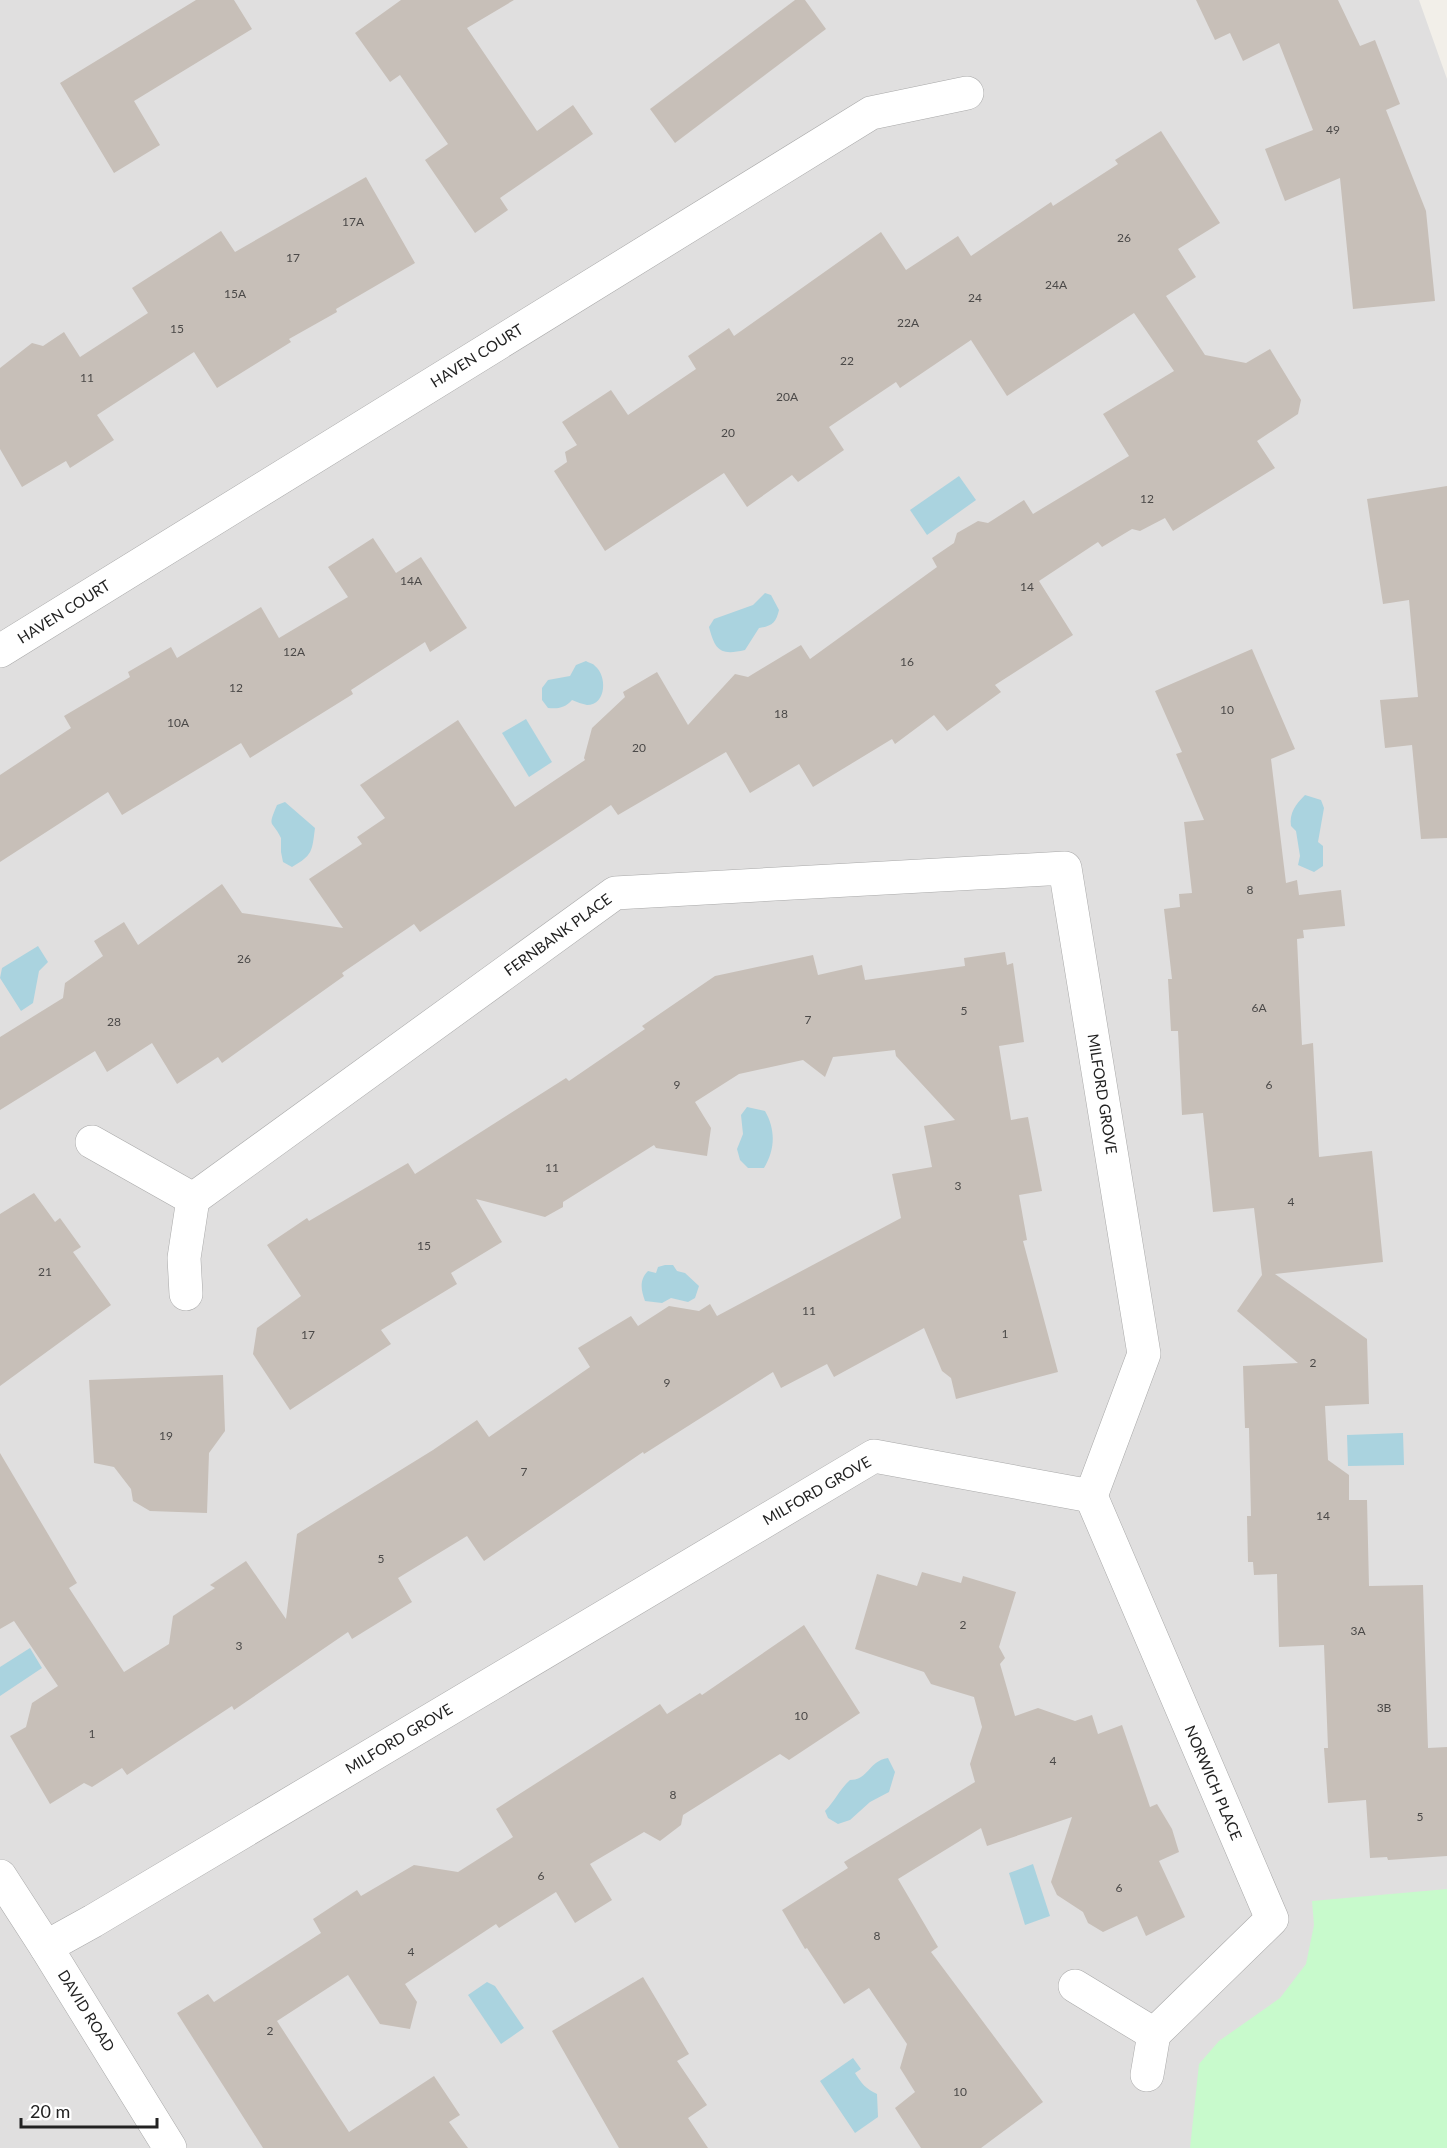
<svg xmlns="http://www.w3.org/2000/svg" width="1447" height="2148" viewBox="0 0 1447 2148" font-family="Lato,sans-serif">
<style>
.residential{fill:#e0dfdf}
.park{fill:#c8facc}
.water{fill:#aad3df}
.building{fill:#c7bfb8}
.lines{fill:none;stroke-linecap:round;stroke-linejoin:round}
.minor-casing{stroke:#a9a9a9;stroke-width:34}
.minor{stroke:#fff;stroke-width:33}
.labels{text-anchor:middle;stroke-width:5;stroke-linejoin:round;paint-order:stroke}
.number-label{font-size:12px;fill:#4b4948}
.street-label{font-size:15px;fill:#222;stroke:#fff}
</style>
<rect width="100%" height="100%" fill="#f2efe9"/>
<path class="residential" d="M 0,0 L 1419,0 L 1447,79 L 1447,2148 L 0,2148 Z"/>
<path class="park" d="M 1447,1889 L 1447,2148 L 1190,2148 L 1199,2064 L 1219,2041 L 1280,1998 L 1306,1964 L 1314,1925 L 1312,1901 Z"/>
<g class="water">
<path d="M 959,476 L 976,500 L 927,535 L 910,510 Z"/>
<path d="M 765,593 L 771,595 L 779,610 C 776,623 772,626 759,628 L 745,650 C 720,656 715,650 709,627 L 714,619 L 753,605 Z"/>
<path d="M 586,661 C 589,663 593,663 595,666 C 607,675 607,705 587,705 C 582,704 577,702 572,700 C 565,708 558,709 548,708 L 542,700 L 542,688 L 548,680 L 570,676 L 576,665 Z"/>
<path d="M 526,719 L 552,762 L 529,777 L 502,733 Z"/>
<path d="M 1305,795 L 1321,800 L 1324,808 L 1318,842 L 1323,846 L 1323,866 L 1314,872 L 1298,865 L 1300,856 L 1296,831 L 1291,826 C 1289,813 1296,804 1305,795 Z"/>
<path d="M 285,802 L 315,828 C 312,851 313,855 292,867 L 283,862 L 281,852 L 281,838 C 272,819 267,829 277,805 Z"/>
<path d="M 38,946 L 48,962 L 39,971 L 33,1003 L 21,1011 L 0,978 L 2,968 Z"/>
<path d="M 747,1107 L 765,1111 C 776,1130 775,1150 764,1168 L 748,1168 L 740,1160 L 737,1149 L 743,1134 L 741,1115 Z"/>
<path d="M 665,1265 L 673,1265 L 677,1271 L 685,1273 L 699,1286 L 695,1298 L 688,1302 L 671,1298 L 662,1303 L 645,1301 C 641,1290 639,1280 648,1271 L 656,1273 L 658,1267 Z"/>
<path d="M 1403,1433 L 1404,1465 L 1348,1466 L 1347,1435 Z"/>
<path d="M 30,1648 L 42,1668 L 0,1696 L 0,1667 Z"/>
<path d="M 888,1758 L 895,1772 L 889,1792 L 870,1802 L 850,1820 L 838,1824 L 828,1818 L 825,1811 C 835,1801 839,1790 850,1780 C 869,1780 868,1761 888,1758 Z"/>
<path d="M 1033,1864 L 1050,1916 L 1025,1925 L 1009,1873 Z"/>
<path d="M 487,1982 L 495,1986 L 524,2028 L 501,2044 L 468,1995 Z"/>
<path d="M 853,2058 L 861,2069 L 855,2073 C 861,2083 866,2089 877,2094 L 878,2117 L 855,2133 L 820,2081 Z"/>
</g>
<g class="building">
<path d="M 196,0 L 234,0 L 252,29 L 134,101 L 160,145 L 114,173 L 60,83 Z"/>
<path d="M 401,0 L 514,0 L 467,28 L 537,131 L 573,105 L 593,134 L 500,198 L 508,210 L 475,233 L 425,160 L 448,144 L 400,75 L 390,82 L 355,33 Z"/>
<path d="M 795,0 L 805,0 L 826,29 L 675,143 L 650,109 Z"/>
<path d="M 1196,0 L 1338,0 L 1360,46 L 1375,40 L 1400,104 L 1386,110 L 1426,211 L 1435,301 L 1353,309 L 1340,178 L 1285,201 L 1265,149 L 1313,130 L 1279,43 L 1243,61 L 1230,33 L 1215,40 Z"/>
<path d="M 1161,131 L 1220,223 L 1178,249 L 1196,277 L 1166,296 L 1205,355 L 1246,363 L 1270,349 L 1301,400 L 1298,414 L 1257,441 L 1275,468 L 1173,531 L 1165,518 L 1140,531 L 1132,529 L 1102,547 L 1098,542 L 1039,581 L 1073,635 L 995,685 L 1001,692 L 947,731 L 934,715 L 895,744 L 892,739 L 813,787 L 799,764 L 750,793 L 726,752 L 618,815 L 611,805 L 420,932 L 414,924 L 342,973 L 344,976 L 222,1063 L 218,1057 L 177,1084 L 152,1043 L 107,1072 L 95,1051 L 0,1110 L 0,1037 L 63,998 L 65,983 L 103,956 L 94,941 L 124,922 L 138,945 L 222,884 L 242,913 L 343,928 L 309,879 L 362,844 L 357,837 L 385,818 L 360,785 L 458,720 L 515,807 L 585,760 L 584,758 L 592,728 L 625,697 L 623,692 L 657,672 L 688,725 L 735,674 L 748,677 L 801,645 L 810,659 L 937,567 L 932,558 L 954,543 L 957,533 L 978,521 L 988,523 L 1024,500 L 1033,514 L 1129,456 L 1103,414 L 1174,371 L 1134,313 L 1007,396 L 971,340 L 900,388 L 896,382 L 829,427 L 844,450 L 798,482 L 792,475 L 747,507 L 724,473 L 605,551 L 554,471 L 567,462 L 565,452 L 577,445 L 562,422 L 611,390 L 628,415 L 696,369 L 688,356 L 729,328 L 734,336 L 881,232 L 906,270 L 958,236 L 971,256 L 1051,202 L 1053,206 L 1118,164 L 1115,160 Z"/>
<path d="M 366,177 L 415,263 L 336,309 L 337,312 L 289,339 L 291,342 L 217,388 L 194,352 L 97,415 L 114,440 L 70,468 L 66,461 L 22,487 L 0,449 L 0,368 L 32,343 L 43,346 L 64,332 L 80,357 L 148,313 L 132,288 L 221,231 L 235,252 Z"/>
<path d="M 1447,486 L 1447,838 L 1421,839 L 1412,745 L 1385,748 L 1380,700 L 1418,697 L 1409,600 L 1383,604 L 1367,499 Z"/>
<path d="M 373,538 L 396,573 L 421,557 L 467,628 L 430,652 L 425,642 L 351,690 L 353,694 L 250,758 L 241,743 L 122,815 L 108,792 L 0,862 L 0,775 L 71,728 L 64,716 L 130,677 L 128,672 L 171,647 L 177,658 L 261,607 L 279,638 L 348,597 L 328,567 Z"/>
<path d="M 1252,649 L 1295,749 L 1271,759 L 1286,883 L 1297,880 L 1299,895 L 1341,890 L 1345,926 L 1303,930 L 1304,938 L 1297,939 L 1302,1045 L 1313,1043 L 1319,1157 L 1372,1151 L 1383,1262 L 1275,1274 L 1367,1339 L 1369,1404 L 1325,1406 L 1328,1460 L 1349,1475 L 1349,1500 L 1367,1500 L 1369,1586 L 1423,1585 L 1428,1748 L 1447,1747 L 1447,1856 L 1388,1860 L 1387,1857 L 1370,1858 L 1366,1800 L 1328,1803 L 1324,1748 L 1328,1748 L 1324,1645 L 1279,1647 L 1277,1574 L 1254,1575 L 1253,1562 L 1248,1562 L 1247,1516 L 1251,1516 L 1249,1428 L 1245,1428 L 1243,1366 L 1298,1363 L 1237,1311 L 1262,1275 L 1254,1208 L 1213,1212 L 1203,1113 L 1182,1115 L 1178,1031 L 1171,1031 L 1168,979 L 1172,979 L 1164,909 L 1180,907 L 1179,894 L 1192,893 L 1184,822 L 1204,820 L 1176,754 L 1182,752 L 1155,691 Z"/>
<path d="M 1005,952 L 1007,965 L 1013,963 L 1024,1042 L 999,1046 L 1011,1120 L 1028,1117 L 1042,1191 L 1019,1195 L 1027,1240 L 1023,1241 L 1058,1372 L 956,1399 L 951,1378 L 942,1371 L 924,1328 L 834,1377 L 827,1364 L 781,1388 L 773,1372 L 644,1454 L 643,1452 L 484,1561 L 467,1536 L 398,1578 L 412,1602 L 352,1639 L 348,1632 L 234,1710 L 232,1706 L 127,1775 L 122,1768 L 92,1787 L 84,1783 L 50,1804 L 10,1736 L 26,1727 L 32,1703 L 58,1686 L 14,1621 L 0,1629 L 0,1453 L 77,1583 L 69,1588 L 124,1672 L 169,1644 L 173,1616 L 215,1588 L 210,1585 L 246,1561 L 286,1619 L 297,1534 L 433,1450 L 477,1420 L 489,1437 L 590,1367 L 578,1348 L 631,1316 L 638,1326 L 669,1306 L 699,1311 L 710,1304 L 717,1316 L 901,1218 L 892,1174 L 932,1167 L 924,1126 L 955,1120 L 896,1056 L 895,1050 L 833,1057 L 825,1077 L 803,1060 L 739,1074 L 695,1102 L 711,1128 L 707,1156 L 656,1148 L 654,1145 L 563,1202 L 563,1207 L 545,1217 L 476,1199 L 502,1242 L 451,1273 L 457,1284 L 381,1330 L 391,1344 L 290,1410 L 253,1354 L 257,1328 L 301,1296 L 267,1245 L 307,1218 L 309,1221 L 408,1163 L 415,1174 L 566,1078 L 569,1081 L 645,1029 L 642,1026 L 715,976 L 813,955 L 818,975 L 862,965 L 865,980 L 965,966 L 964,958 Z"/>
<path d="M 34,1193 L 55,1222 L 60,1218 L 81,1247 L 73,1252 L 111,1305 L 0,1386 L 0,1214 Z"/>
<path d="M 223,1375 L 225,1431 L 209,1453 L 207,1513 L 150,1511 L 133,1501 L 131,1489 L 114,1467 L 94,1463 L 89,1380 Z"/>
<path d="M 922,1572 L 961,1583 L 963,1576 L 1016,1592 L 999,1647 L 1005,1658 L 1000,1664 L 1015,1716 L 1038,1708 L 1075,1721 L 1092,1715 L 1098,1734 L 1122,1725 L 1150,1807 L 1157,1804 L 1172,1829 L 1179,1852 L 1159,1861 L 1185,1917 L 1146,1936 L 1137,1916 L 1103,1932 L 1088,1923 L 1083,1912 L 1057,1895 L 1051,1882 L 1072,1817 L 987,1846 L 981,1828 L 898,1879 L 938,1947 L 931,1952 L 1043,2102 L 981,2148 L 921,2148 L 895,2108 L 915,2092 L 900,2068 L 907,2044 L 869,1988 L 844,2004 L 807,1948 L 805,1949 L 782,1910 L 848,1868 L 844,1862 L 975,1782 L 970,1764 L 982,1727 L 974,1697 L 931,1684 L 924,1672 L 855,1649 L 877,1574 L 917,1586 Z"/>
<path d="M 804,1625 L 860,1713 L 789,1760 L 780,1754 L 683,1815 L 681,1825 L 660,1841 L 644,1832 L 590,1864 L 612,1900 L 575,1923 L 556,1892 L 499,1928 L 496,1924 L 405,1984 L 417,2002 L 410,2029 L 380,2024 L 348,1975 L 277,2021 L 349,2132 L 434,2076 L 460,2115 L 449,2122 L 468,2148 L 263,2148 L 177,2013 L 208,1994 L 214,2002 L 321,1933 L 313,1919 L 357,1890 L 361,1896 L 414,1865 L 458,1872 L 513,1837 L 496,1809 L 660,1704 L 667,1714 L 700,1693 L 702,1695 Z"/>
<path d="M 643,1977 L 689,2054 L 677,2061 L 707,2105 L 688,2118 L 708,2148 L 619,2148 L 552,2031 Z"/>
</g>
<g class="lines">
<g class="minor-casing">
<g id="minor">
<path d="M 0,651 L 871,113 L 967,93"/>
<path d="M 92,1142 L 193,1199 L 184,1258 L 186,1294"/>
<path d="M 1091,1496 L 1272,1919 L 1154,2034"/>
<path d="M 0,1876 L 46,1947 L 170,2148"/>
<path d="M 46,1947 L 93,1921 L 874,1456 L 1091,1496 L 1144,1354 L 1065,868 L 615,893 L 193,1199"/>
<path d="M 1075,1986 L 1154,2034 L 1147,2075"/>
</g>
</g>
<use href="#minor" class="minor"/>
</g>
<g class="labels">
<g class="number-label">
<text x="1333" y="134">49</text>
<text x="353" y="226">17A</text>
<text x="1124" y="242">26</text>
<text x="293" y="262">17</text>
<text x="1056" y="289">24A</text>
<text x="235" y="298">15A</text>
<text x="975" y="302">24</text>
<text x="908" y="327">22A</text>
<text x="177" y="333">15</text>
<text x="847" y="365">22</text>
<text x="87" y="382">11</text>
<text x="787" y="401">20A</text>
<text x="728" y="437">20</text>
<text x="1147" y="503">12</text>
<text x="411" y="585">14A</text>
<text x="1027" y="591">14</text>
<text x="294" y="656">12A</text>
<text x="907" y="666">16</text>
<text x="236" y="692">12</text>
<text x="1227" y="714">10</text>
<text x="781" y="718">18</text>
<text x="178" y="727">10A</text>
<text x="639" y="752">20</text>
<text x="1250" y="894">8</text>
<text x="244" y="963">26</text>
<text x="1259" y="1012">6A</text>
<text x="964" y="1015">5</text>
<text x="808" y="1024">7</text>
<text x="114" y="1026">28</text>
<text x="677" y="1089">9</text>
<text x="1269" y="1089">6</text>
<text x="552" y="1172">11</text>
<text x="958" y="1190">3</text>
<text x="1291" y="1206">4</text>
<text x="424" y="1250">15</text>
<text x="45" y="1276">21</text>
<text x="809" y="1315">11</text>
<text x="1005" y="1338">1</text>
<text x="308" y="1339">17</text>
<text x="1313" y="1367">2</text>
<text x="667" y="1387">9</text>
<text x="166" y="1440">19</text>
<text x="524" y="1476">7</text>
<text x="1323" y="1520">14</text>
<text x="381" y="1563">5</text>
<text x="963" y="1629">2</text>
<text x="1358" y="1635">3A</text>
<text x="239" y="1650">3</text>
<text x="1384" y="1712">3B</text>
<text x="801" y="1720">10</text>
<text x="92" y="1738">1</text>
<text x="1053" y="1765">4</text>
<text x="673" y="1799">8</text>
<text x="1420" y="1821">5</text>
<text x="541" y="1880">6</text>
<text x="1119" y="1892">6</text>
<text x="877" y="1940">8</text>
<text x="411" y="1956">4</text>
<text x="270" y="2035">2</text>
<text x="960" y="2096">10</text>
</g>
<g class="street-label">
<text transform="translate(477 356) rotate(-32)" y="5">HAVEN COURT</text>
<text transform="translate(64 612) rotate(-32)" y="5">HAVEN COURT</text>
<text transform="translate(558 935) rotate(-36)" y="5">FERNBANK PLACE</text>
<text transform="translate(1102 1094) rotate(81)" y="5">MILFORD GROVE</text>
<text transform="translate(817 1491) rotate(-30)" y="5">MILFORD GROVE</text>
<text transform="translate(399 1739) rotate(-31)" y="5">MILFORD GROVE</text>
<text transform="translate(1213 1783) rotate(67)" y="5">NORWICH PLACE</text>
<text transform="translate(86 2011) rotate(58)" y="5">DAVID ROAD</text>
</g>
</g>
<path d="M21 2118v9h136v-9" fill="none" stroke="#222222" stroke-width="3"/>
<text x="30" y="2118" font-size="18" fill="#222222" stroke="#ffffff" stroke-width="4.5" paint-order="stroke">20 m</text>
</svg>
